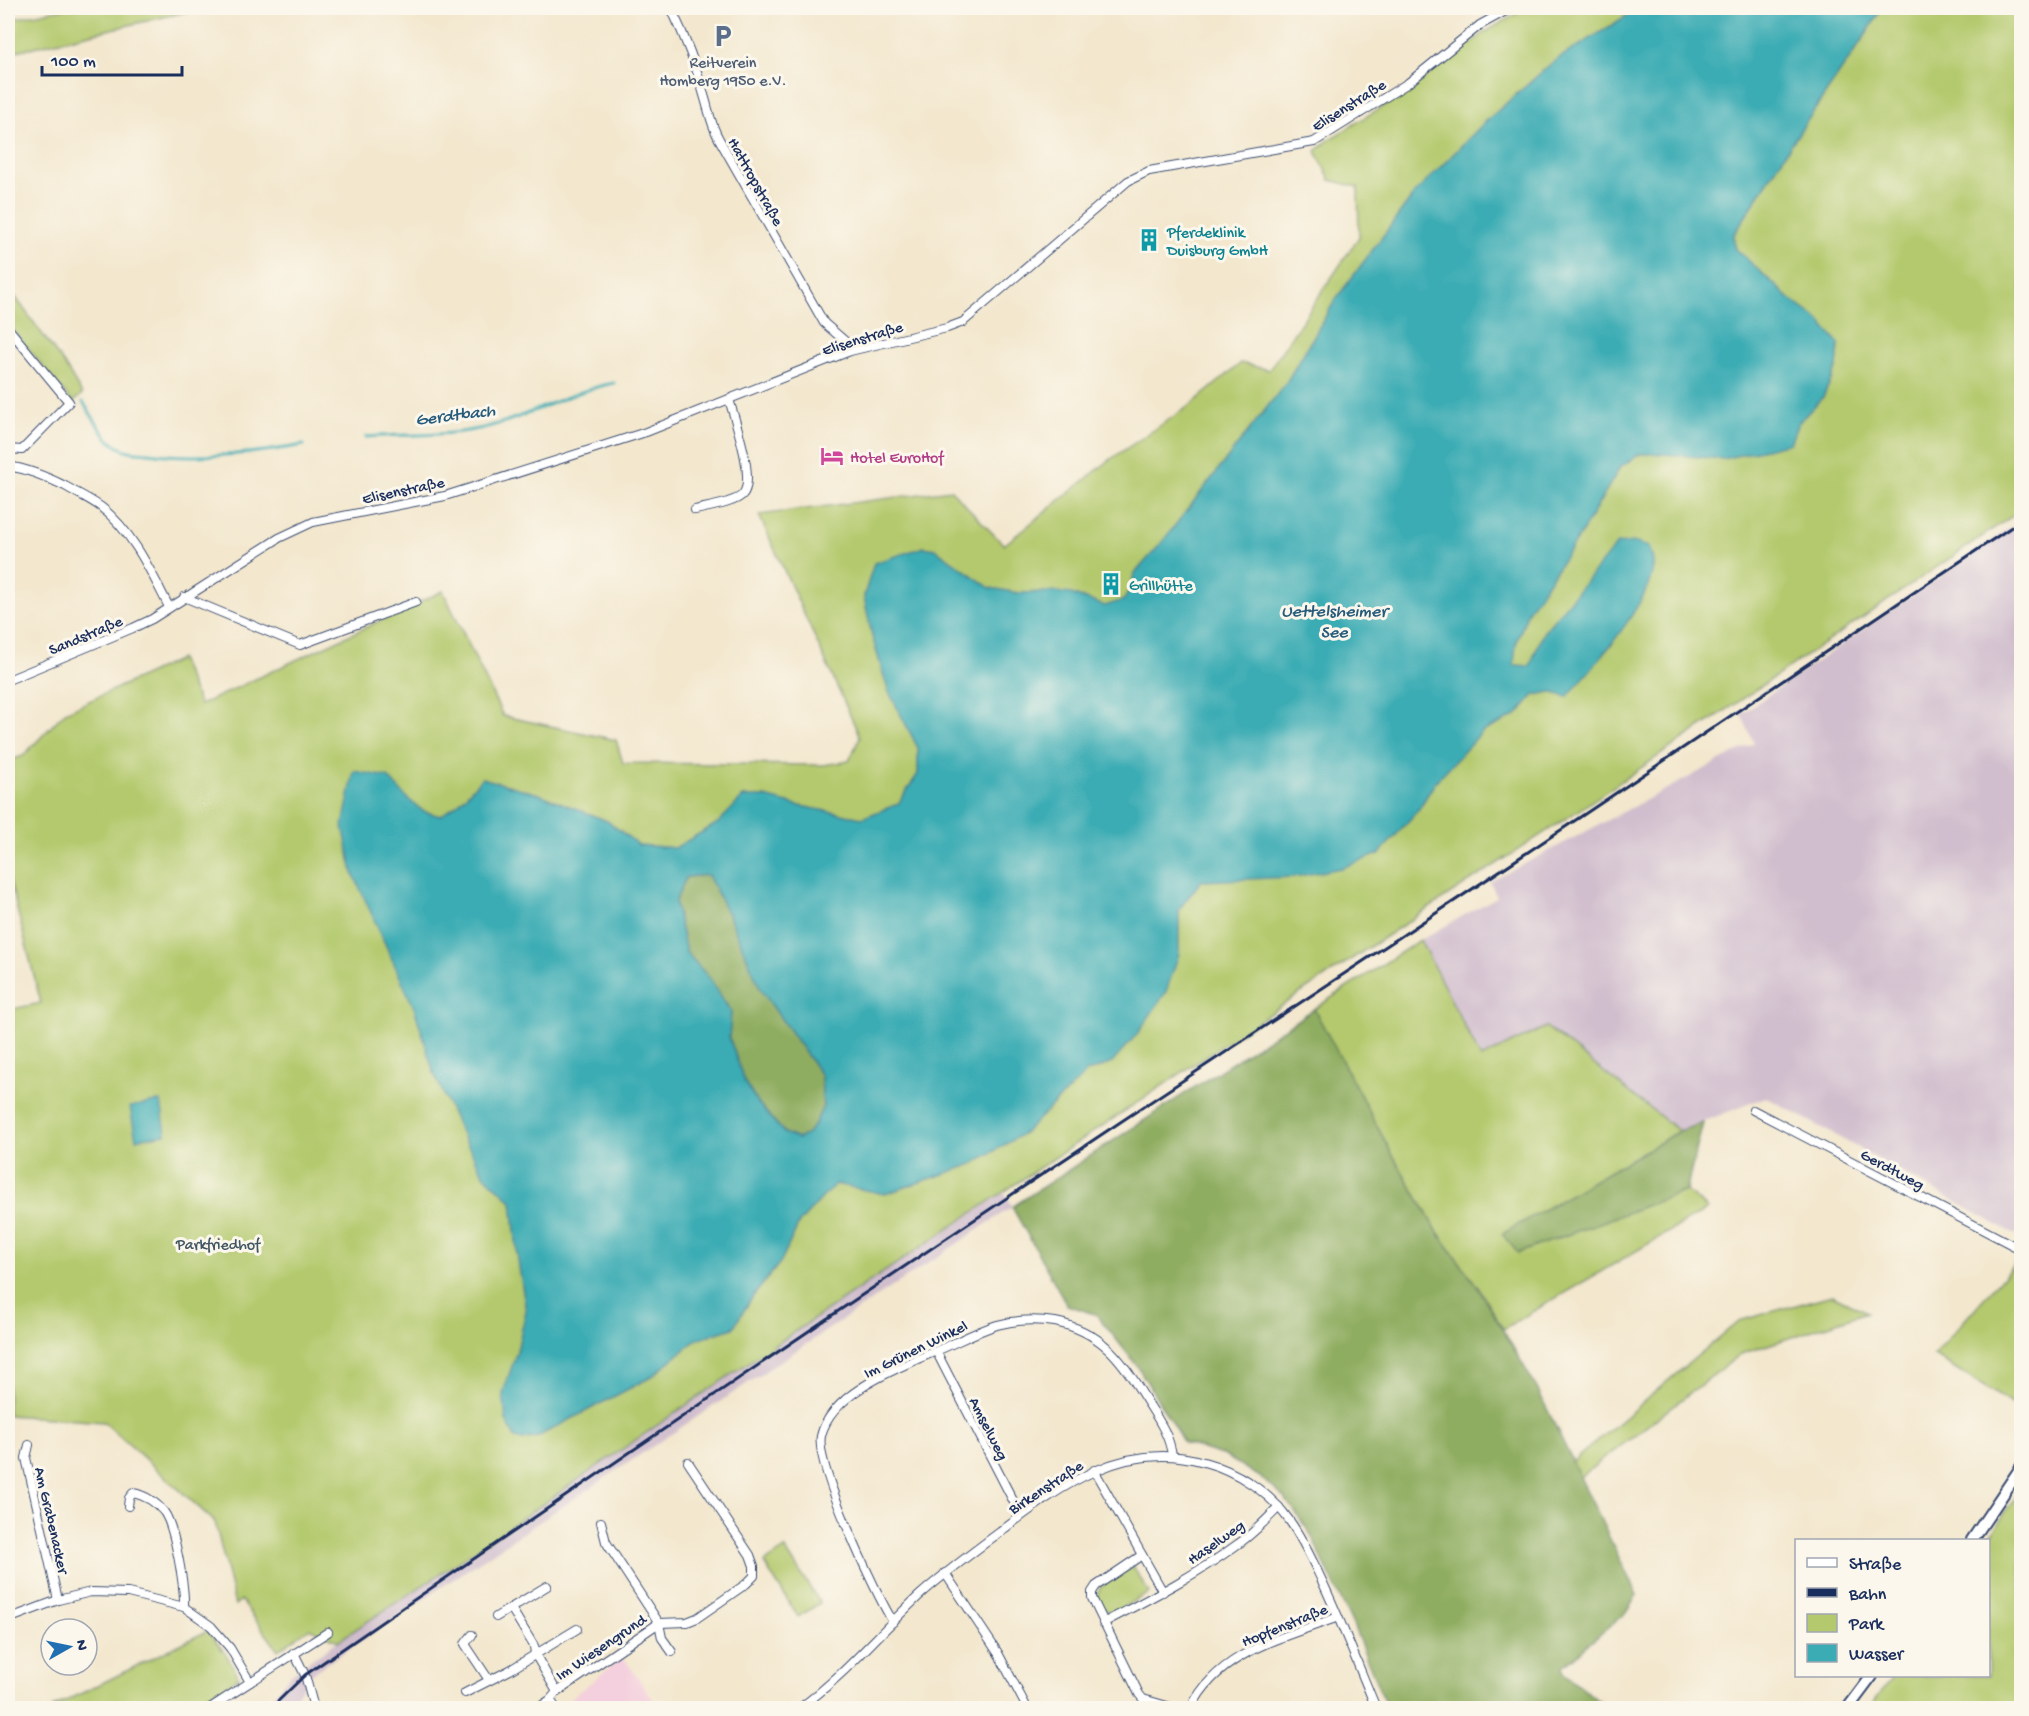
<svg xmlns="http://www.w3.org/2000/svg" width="2029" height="1716" viewBox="0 0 2029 1716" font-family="'Gochi Hand',sans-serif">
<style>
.built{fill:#f4cfdd}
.industrial{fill:#d0bdcd}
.green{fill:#b4c96d;stroke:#687c66;stroke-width:1.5}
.forest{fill:#8fad60;stroke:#556e5f;stroke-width:1.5}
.water{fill:#3bacb4;stroke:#2b6e89;stroke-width:1.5;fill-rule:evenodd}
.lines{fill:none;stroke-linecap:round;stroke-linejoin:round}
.stream{stroke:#3bacb4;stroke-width:3}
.minor-casing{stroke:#3b4b6f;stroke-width:10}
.secondary-casing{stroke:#3b4b6f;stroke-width:14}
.minor{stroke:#fff;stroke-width:8}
.secondary{stroke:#fff;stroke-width:10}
.rail{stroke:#1b2f5e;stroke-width:3}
.labels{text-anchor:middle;stroke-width:6;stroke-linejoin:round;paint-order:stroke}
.service-label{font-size:16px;fill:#4e5e75;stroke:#fbf7ec}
.street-label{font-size:16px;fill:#1b2f5e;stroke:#fbf7ec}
.culture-label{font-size:16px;fill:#0d838f;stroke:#fbf7ec;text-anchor:start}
.hotel-label{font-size:16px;fill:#b23c85;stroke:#fbf7ec;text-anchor:start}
.park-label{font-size:16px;fill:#415662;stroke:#fbf7ec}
.water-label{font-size:18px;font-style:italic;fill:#265b7c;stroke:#fbf7ec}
</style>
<rect width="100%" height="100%" fill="#fbf7ec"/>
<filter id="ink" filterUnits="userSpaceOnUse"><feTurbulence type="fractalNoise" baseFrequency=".0167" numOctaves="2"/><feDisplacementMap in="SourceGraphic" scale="12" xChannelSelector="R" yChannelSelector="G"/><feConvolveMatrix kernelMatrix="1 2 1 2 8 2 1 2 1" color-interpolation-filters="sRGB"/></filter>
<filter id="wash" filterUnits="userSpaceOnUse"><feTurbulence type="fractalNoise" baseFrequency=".008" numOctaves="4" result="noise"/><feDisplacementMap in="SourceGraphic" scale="24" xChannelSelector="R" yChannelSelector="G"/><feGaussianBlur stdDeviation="1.35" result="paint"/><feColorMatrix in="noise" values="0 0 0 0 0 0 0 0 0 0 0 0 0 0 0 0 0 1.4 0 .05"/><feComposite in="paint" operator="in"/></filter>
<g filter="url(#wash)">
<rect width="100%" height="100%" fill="#f3e7cd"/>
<path class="built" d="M 623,1657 L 659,1708 L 563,1708 L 561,1706 Z"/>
<g class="industrial">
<path d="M 2021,520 L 2021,1238 L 1766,1097 L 1679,1131 L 1546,1027 L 1481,1058 L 1420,940 L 1497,897 L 1490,882 L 1754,743 L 1741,714 Z"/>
<path d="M 1004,1193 L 1012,1207 L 311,1674 L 288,1708 L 263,1708 L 290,1675 L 337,1641 L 458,1562 L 739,1369 Z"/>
</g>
<g class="green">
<path d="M 66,8 L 203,8 L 8,53 L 8,20 Z"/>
<path d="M 1526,8 L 1639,8 L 1553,62 L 1484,123 L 1415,193 L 1336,299 L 1286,383 L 1159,546 L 1134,574 L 1131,587 L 1124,600 L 1105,606 L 1071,594 L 1056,592 L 1019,593 L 990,588 L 935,549 L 924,547 L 874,563 L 864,596 L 872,636 L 888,690 L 918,748 L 918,774 L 898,804 L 862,818 L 795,805 L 765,797 L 744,797 L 718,823 L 675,848 L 639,845 L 607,821 L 539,794 L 482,778 L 459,803 L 440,816 L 423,811 L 408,799 L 415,1010 L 434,1073 L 460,1131 L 484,1175 L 512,1201 L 518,1260 L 526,1312 L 517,1351 L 523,1440 L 537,1437 L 651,1377 L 697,1339 L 733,1328 L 751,1299 L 781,1261 L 799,1223 L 835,1183 L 885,1194 L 973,1164 L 1024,1133 L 1087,1072 L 1112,1063 L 1179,954 L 1179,909 L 1201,881 L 1225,879 L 1379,854 L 1418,810 L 1436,781 L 1482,732 L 1517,715 L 1534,695 L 1551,692 L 1567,697 L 1613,643 L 1578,591 L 1543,633 L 1530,666 L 1513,665 L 1516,644 L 1528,611 L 1582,532 L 1620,467 L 1640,454 L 1790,443 L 1798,423 L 1823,397 L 1837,367 L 1839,344 L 1819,320 L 1790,299 L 1736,249 L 1733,236 L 1794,140 L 1865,36 L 1882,8 L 2021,8 L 2021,510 L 1573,814 L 1365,950 L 739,1369 L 458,1562 L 338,1641 L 310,1628 L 278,1650 L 241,1600 L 235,1605 L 215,1522 L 104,1422 L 8,1415 L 8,1010 L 41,1003 L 8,874 L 8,761 L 23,756 L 65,712 L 180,659 L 200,705 L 443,591 L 503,716 L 616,740 L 623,763 L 823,765 L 849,761 L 860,737 L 759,515 L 951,490 L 1004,545 L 1111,459 L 1192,404 L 1241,363 L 1269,370 L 1359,237 L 1358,187 L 1330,180 L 1316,151 L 1330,139 L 1406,92 L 1485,32 Z"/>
<path d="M 8,287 L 64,364 L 82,394 L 73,403 L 8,324 Z"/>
<path d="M 1420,940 L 1481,1058 L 1546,1027 L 1679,1131 L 1503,1234 L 1518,1252 L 1686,1191 L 1708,1209 L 1503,1329 L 1479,1289 L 1437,1231 L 1392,1154 L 1314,1009 Z"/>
<path d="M 2021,1256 L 2022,1256 L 2021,1410 L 1934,1355 Z"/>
<path d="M 1832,1295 L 1867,1312 L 1741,1354 L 1580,1477 L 1572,1462 L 1739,1321 Z"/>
<path d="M 2021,1489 L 2021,1708 L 1870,1708 L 1893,1676 L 1988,1676 L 1988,1540 L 1987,1540 Z"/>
<path d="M 785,1549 L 820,1603 L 798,1617 L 764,1563 Z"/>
<path d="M 1133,1566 L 1149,1593 L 1116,1611 L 1110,1612 L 1100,1608 L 1096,1599 L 1100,1587 Z"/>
<path d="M 207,1631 L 226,1654 L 239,1677 L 192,1708 L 52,1708 Z"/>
</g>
<g class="forest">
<path d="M 708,875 L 730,918 L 761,990 L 821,1075 L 823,1107 L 814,1125 L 806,1135 L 797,1139 L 785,1133 L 757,1102 L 745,1083 L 729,1037 L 731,1012 L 710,979 L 686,952 L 675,902 L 686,877 Z"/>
<path d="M 1314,1009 L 1392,1154 L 1437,1231 L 1479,1289 L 1538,1390 L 1637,1595 L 1625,1613 L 1563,1666 L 1564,1673 L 1607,1708 L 1387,1708 L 1353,1625 L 1310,1533 L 1285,1498 L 1260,1477 L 1225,1456 L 1184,1443 L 1138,1367 L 1097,1315 L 1067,1305 L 1012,1207 Z"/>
<path d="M 1703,1123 L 1686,1191 L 1518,1253 L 1502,1234 L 1679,1131 Z"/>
</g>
<g class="water">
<path d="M 1639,8 L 1882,8 L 1865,36 L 1794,140 L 1733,236 L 1736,249 L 1790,299 L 1819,320 L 1839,344 L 1837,367 L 1823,397 L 1798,423 L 1790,443 L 1723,459 L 1664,454 L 1640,454 L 1620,467 L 1582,532 L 1528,611 L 1516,644 L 1514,665 L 1530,666 L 1543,633 L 1617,544 L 1633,542 L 1649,547 C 1650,551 1652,556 1653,560 C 1657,596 1590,671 1567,697 L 1551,692 L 1534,695 L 1517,715 L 1482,732 L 1436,781 L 1418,810 L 1379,854 L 1341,868 L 1294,877 L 1201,881 L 1179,909 L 1179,954 L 1166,992 L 1138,1033 L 1112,1063 L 1087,1072 L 1024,1133 L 973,1164 L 885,1194 L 835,1184 L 799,1223 L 781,1261 L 751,1299 L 733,1328 L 697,1339 L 651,1377 L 537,1437 L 523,1440 L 515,1438 L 506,1420 L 503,1393 L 517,1351 L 526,1311 L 518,1260 L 512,1201 L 484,1175 L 460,1131 L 434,1073 L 415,1010 L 353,873 L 343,826 L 354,771 L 388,777 L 408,799 L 423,811 L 440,816 L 459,803 L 482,778 L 539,794 L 607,821 L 639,845 L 675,848 L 718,823 L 743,797 L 765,797 L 795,805 L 862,818 L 898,804 L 918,774 L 918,748 L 888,690 L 872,636 L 864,596 L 874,563 L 924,547 L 935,549 L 990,588 L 1019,593 L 1056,592 L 1071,594 L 1105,606 L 1124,600 L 1131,587 L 1134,574 L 1159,546 L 1286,383 L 1336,299 L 1415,193 L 1484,123 L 1553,62 ZM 708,875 L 730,918 L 761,990 L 821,1075 L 823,1107 L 814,1125 L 806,1135 L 798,1139 L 784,1133 L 757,1102 L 745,1083 L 729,1037 L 731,1012 L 710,979 L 686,952 L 675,902 L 686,877 Z"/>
<path d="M 161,1101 L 166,1134 L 136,1139 L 130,1107 Z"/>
</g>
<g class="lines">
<g class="stream">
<path d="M 83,402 C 92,415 104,439 117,446 C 126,452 137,452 148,453 C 199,460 253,454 304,445"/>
<path d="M 366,437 C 406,434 453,437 491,426 C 533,415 571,391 614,383"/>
</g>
</g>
</g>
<g filter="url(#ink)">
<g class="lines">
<g class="minor-casing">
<g id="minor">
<path d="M 671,8 C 684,35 696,65 704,95 C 709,111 711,125 719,139 L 824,323 L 846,342 L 850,351"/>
<path d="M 8,328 L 69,402 L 22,450 L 8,449"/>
<path d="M 8,466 C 27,469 47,477 65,486 C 77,493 90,499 101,507 C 133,532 151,572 169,607"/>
<path d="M 695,510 C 707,507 736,503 743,494 C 756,479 734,418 729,399"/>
<path d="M 184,597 L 300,645 L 416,602"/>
<path d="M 8,680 L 133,628 L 152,619 L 279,538 L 313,522 L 445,496 L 646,432 L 850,351 L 947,328 L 963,322 L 1128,181 L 1149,171 L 1314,142 L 1408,83 L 1480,25 L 1511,8"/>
<path d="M 1753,1110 L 2022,1250"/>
<path d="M 936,1351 L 1021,1516"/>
<path d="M 29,1445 L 26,1458 L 58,1600"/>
<path d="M 1094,1470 L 1163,1592"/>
<path d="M 128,1506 L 129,1498 L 133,1493 C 145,1495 157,1503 164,1512 C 175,1527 185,1589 184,1607"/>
<path d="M 601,1522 L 606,1542 L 659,1623 L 662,1638 L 672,1652"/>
<path d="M 1142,1555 L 1096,1586 L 1092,1592 L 1092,1598 L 1139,1694 L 1143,1699 L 1174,1708"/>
<path d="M 945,1573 L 998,1653 L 1027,1708"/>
<path d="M 511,1608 L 534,1646 L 535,1654 L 557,1692 L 550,1700 L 538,1708"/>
<path d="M 496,1617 L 547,1586"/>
<path d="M 8,1619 L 58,1600 L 91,1592 L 128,1593 L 184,1607 L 211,1626 L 230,1648 L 250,1682"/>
<path d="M 893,1622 C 875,1592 815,1466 821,1436 C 831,1391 905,1365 943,1348 C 961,1340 978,1331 997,1325 C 1015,1320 1036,1319 1055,1322 C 1100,1331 1121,1358 1143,1395 C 1154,1413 1170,1434 1172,1456"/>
<path d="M 1103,1623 C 1149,1599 1196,1575 1238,1544 C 1253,1534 1266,1520 1279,1507"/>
<path d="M 472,1635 L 465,1644 L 489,1680"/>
<path d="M 294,1653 L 305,1675 L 314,1708"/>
<path d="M 557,1692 L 659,1623 L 687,1622 L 697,1618 L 746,1584 L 754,1576 L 754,1566 L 750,1555 L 688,1462"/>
<path d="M 465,1693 L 510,1670 L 577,1629"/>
<path d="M 550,1700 L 556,1708"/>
<path d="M 210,1708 L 328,1632"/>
<path d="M 800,1708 C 845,1675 880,1632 921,1594 C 946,1572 973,1552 1000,1532 C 1061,1486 1123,1439 1204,1462 C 1237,1471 1269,1492 1289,1520 C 1303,1539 1313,1562 1323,1583 C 1342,1624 1359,1667 1376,1708"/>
<path d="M 1191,1708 C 1219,1651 1283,1638 1338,1617"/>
</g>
</g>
<g class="secondary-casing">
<g id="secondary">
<path d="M 1972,1540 L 2022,1466"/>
<path d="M 1848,1708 L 1872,1676"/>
</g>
</g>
<use href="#minor" class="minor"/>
<use href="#secondary" class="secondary"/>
<path class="rail" d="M 271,1708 L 305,1675 C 667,1425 1032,1179 1400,937 C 1608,800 1814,659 2022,520"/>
</g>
</g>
<defs>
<g id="parking-bare" transform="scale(1.8)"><path d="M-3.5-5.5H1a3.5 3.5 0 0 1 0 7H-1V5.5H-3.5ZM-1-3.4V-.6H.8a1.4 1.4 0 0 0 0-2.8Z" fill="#5c6f8a" stroke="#fbf7ec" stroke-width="2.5" paint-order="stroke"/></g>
<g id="building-bare" transform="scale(1.8)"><path d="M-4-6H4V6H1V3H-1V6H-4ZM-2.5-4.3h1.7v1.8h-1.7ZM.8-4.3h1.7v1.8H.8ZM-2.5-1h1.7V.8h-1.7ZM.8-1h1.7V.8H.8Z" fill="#0f9aa8" stroke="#fbf7ec" stroke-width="2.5" paint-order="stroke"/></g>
<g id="hotel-bare" transform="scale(1.8)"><path d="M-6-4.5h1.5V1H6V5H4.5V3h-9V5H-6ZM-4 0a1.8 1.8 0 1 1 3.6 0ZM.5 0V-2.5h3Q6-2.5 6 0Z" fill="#d1479c" stroke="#fbf7ec" stroke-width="2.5" paint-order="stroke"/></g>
</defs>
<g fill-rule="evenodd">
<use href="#parking-bare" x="723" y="36"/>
<use href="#building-bare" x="1149" y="240"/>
<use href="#hotel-bare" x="832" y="456"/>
<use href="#building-bare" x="1111" y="584"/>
</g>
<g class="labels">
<g class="service-label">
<text x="723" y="67">Reitverein<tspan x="723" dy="18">Homberg 1950 e.V.</tspan></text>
</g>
<g class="street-label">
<text transform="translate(1348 104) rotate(-32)" y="6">Elisenstraße</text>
<text transform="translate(757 181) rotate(61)" y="6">Hattropstraße</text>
<text transform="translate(862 337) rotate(-17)" y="6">Elisenstraße</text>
<text transform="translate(403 489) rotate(-12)" y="6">Elisenstraße</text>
<text transform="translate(85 634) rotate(-23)" y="6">Sandstraße</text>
<text transform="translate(1893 1168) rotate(28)" y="6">Gerdtweg</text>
<text transform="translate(915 1348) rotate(-26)" y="6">Im Grünen Winkel</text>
<text transform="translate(990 1428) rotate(63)" y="6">Amselweg</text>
<text transform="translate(1045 1486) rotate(-33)" y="6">Birkenstraße</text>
<text transform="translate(53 1520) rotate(77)" y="6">Am Grabenacker</text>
<text transform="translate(1215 1541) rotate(-35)" y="6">Haselweg</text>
<text transform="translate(1284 1624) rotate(-22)" y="6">Hopfenstraße</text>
<text transform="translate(600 1646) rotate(-34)" y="6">Im Wiesengrund</text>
</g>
<g class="culture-label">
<text x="1167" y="237">Pferdeklinik<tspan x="1167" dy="18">Duisburg GmbH</tspan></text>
<text x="1129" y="590">Grillhütte</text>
</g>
<g class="hotel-label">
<text x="850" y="462">Hotel EuroHof</text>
</g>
<g class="park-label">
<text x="218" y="1249">Parkfriedhof</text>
</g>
<g class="water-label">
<text transform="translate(455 414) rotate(-7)" y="6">Gerdtbach</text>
<text x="1334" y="616">Uettelsheimer<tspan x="1334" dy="21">See</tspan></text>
</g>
</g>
<rect width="2029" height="1716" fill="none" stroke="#fbf7ec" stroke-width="30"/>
<rect x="1795" y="1539" width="195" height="138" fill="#fbf7ec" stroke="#a1a7b3" stroke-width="1.5"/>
<rect x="1807" y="1558" width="30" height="9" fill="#ffffff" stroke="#a1a7b3" stroke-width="1.5"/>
<text x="1849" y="1569" font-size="18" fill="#1b2f5e">Straße</text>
<rect x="1807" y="1588" width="30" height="9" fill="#1b2f5e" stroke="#a1a7b3" stroke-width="1.5"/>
<text x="1849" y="1599" font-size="18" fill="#1b2f5e">Bahn</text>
<rect x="1807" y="1614" width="30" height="18" fill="#b4c96d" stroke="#a1a7b3" stroke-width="1.5"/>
<text x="1849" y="1629" font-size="18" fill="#1b2f5e">Park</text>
<rect x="1807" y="1644" width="30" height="18" fill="#3bacb4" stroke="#a1a7b3" stroke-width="1.5"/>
<text x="1849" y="1659" font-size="18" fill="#1b2f5e">Wasser</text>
<g transform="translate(69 1647) rotate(81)"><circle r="28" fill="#fbf7ec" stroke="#a1a7b3" stroke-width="1.5"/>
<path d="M0-4.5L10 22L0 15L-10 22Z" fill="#1f6fb2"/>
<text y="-9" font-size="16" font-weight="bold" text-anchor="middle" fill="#1b2f5e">N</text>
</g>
<path d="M42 66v9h140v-9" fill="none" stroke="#1b2f5e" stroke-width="3"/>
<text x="51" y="66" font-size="18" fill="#1b2f5e" stroke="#fbf7ec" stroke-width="4.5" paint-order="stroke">100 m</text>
</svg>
